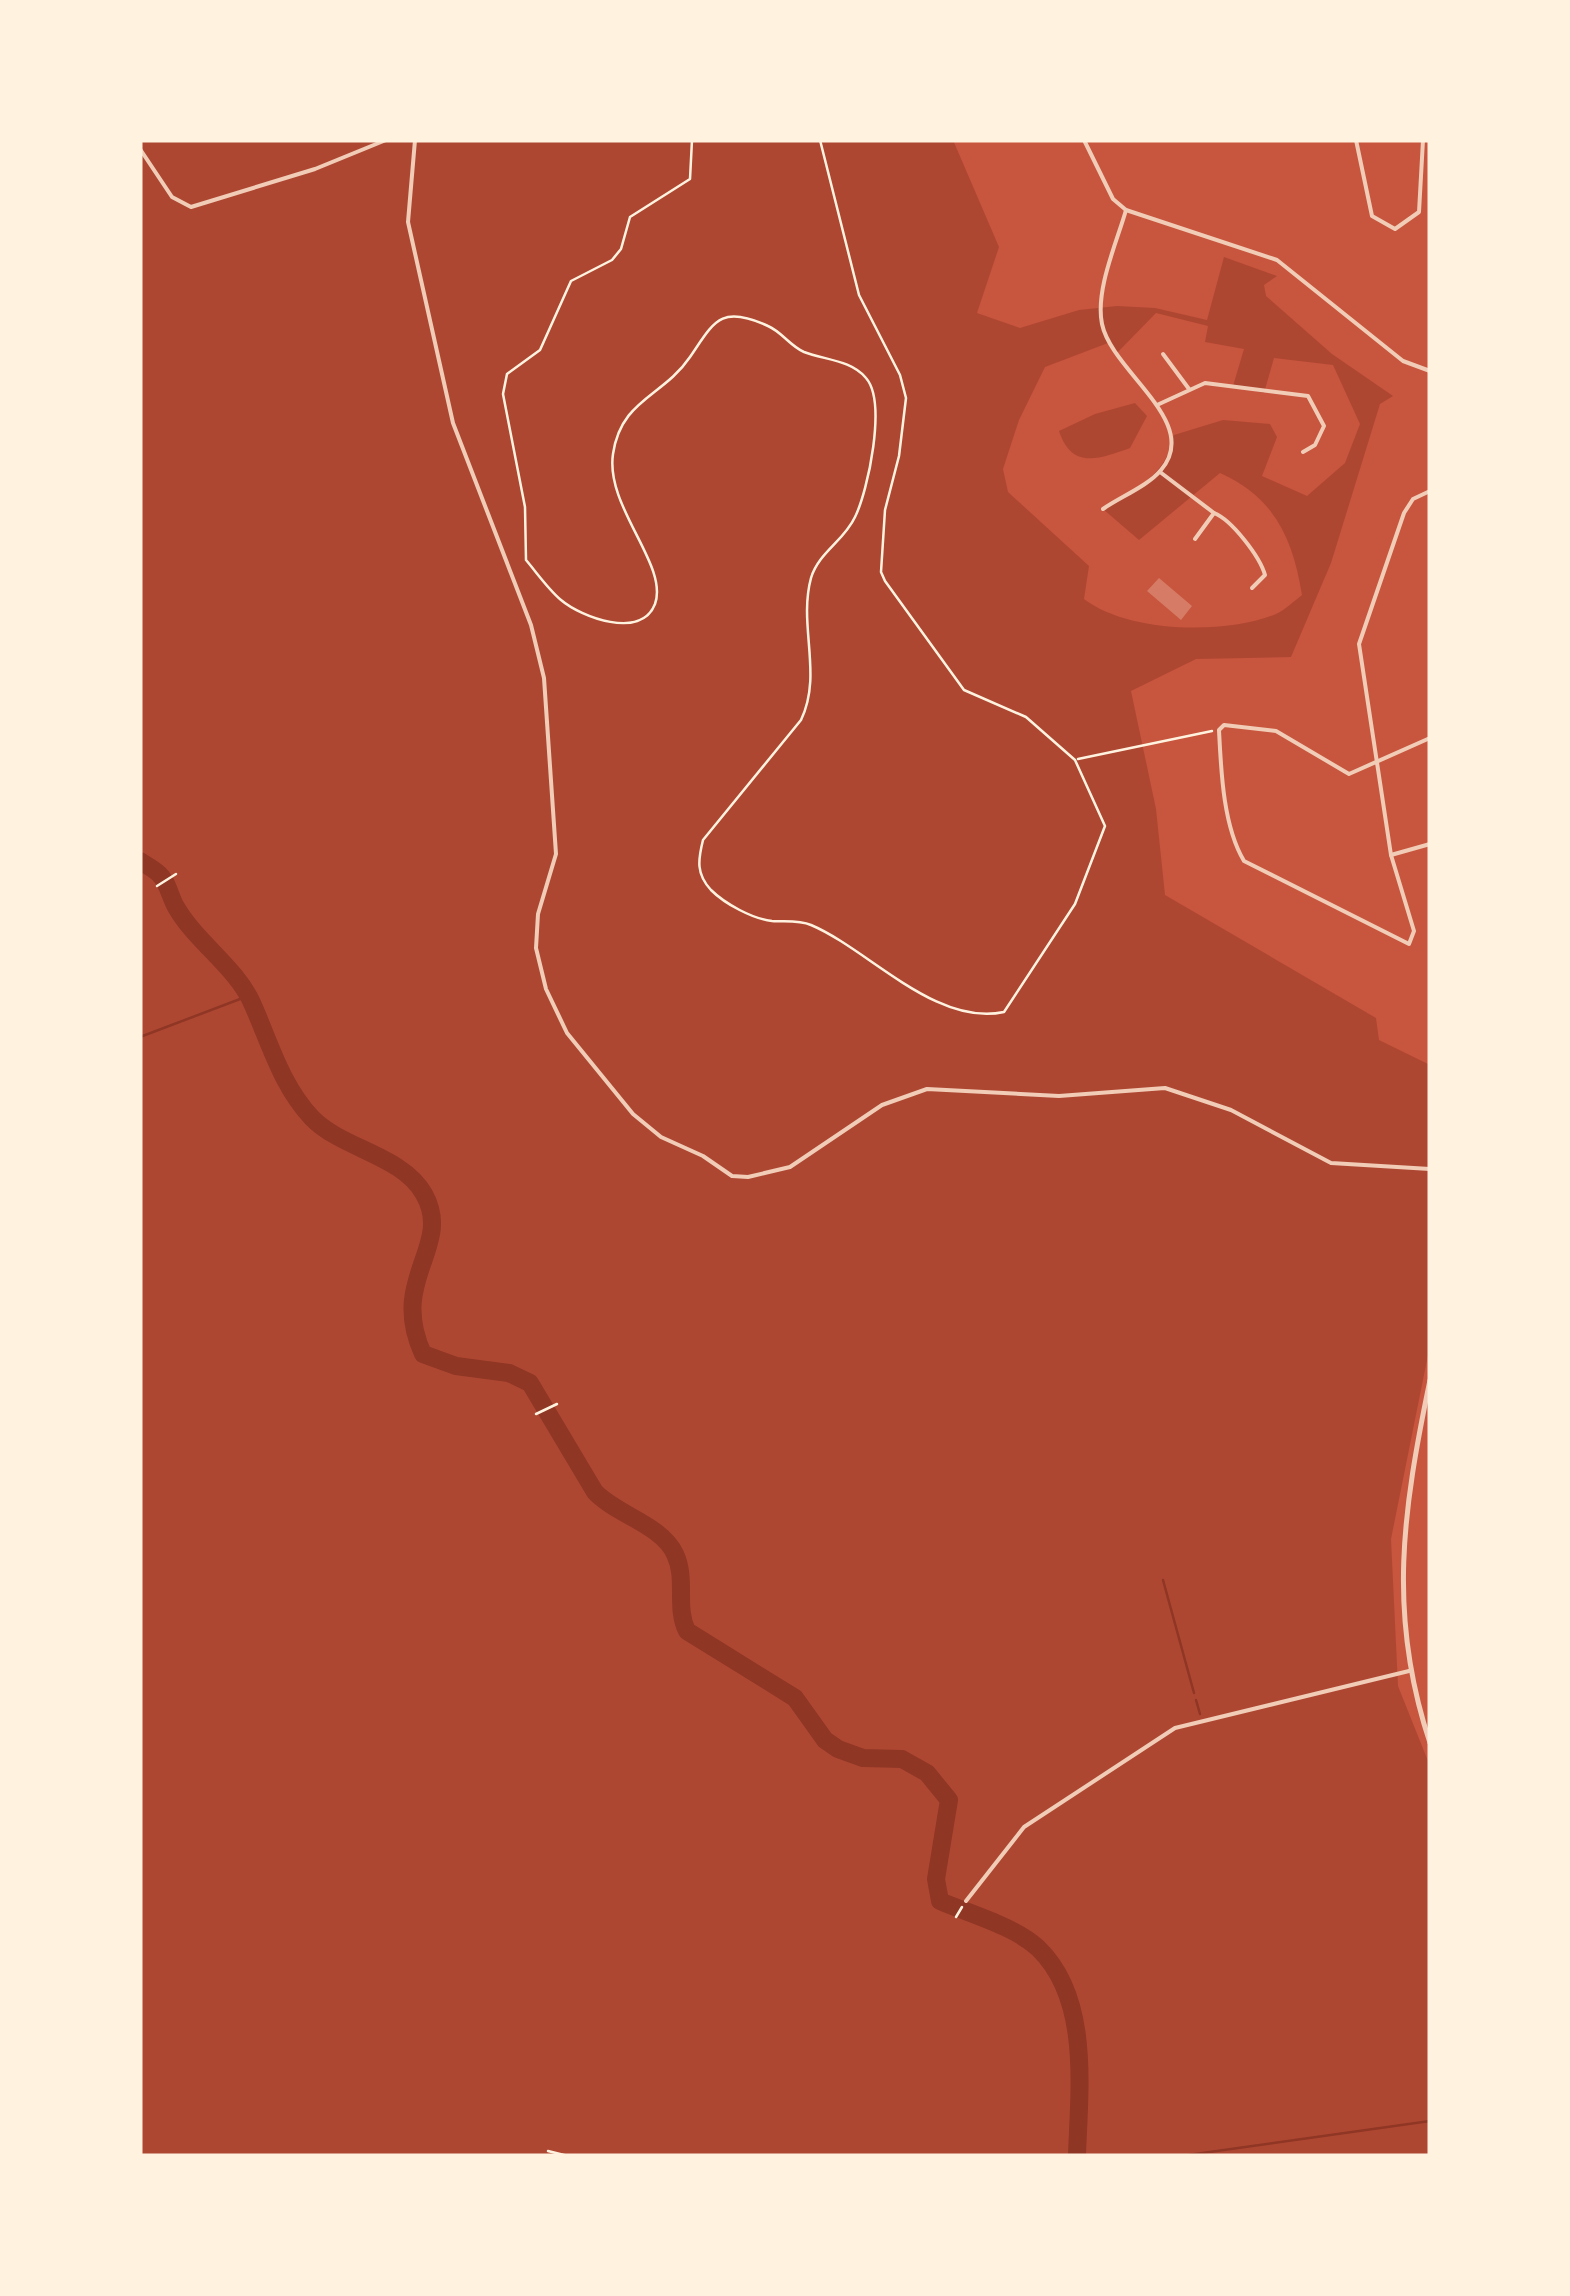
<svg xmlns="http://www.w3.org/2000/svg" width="1570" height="2296" viewBox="0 0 1570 2296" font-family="Merriweather,serif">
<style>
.green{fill:#ae4732;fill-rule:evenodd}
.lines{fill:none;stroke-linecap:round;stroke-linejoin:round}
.stream{stroke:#8f3625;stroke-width:2.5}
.river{stroke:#8f3625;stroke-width:18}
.building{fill:#d67c66}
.path{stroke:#fff3e0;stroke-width:2.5}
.minor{stroke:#f1ccb7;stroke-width:4}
.tertiary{stroke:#f1ccb7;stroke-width:5}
</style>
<rect width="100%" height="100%" fill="#c8553d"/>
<g class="green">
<path d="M 140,140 L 953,140 L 999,247 L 977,313 L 1020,328 L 1079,310 L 1117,306 L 1155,308 L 1207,320 L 1224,257 L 1277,276 L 1264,285 L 1266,296 L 1332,354 L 1393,396 L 1380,404 L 1331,563 L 1291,657 L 1196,659 L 1131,691 L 1156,809 L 1165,895 L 1376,1018 L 1379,1040 L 1430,1065 L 1430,1345 L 1391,1539 L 1398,1686 L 1430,1766 L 1430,2156 L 140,2156 ZM 1156,313 L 1208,326 L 1205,342 L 1244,349 L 1233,386 L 1264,393 L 1274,358 L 1333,365 L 1360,424 L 1345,463 L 1307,496 L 1262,476 L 1277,437 L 1270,424 L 1223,420 L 1174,435 C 1167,476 1135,488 1103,509 L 1139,540 L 1220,473 C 1274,497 1293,538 1302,595 C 1294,601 1285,610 1276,614 C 1226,635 1128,633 1084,599 L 1089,566 L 1008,492 L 1003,469 L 1019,420 L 1045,367 L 1108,343 L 1115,355 Z"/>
<path d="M 1135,403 L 1147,416 L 1130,448 C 1099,459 1072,470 1059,431 L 1095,414 Z"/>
</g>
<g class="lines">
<g class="stream">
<path d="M 140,1037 L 248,996"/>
<path d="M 1163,1580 L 1194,1693"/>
<path d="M 1196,1700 L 1200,1714"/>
<path d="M 1181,2156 L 1430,2121"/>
</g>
<path class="river" d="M 140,861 C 146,865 154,869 159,874 C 168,882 170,897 176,907 C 196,942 236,967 252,1003 C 270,1043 281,1085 312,1118 C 342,1149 402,1155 424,1194 C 454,1247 388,1278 423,1354 L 456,1366 L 509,1373 L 530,1383 L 595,1492 C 617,1515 662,1525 675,1554 C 687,1579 675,1607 687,1631 L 795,1698 L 825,1740 L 838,1749 L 863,1758 L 902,1759 L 927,1773 L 949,1800 L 936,1879 L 940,1901 C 970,1914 1014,1926 1038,1948 C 1091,1999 1079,2090 1077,2156"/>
</g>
<path class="building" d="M 1159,578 L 1192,606 L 1181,620 L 1147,591 Z"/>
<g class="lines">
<g class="path">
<path d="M 692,140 L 690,179 L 630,217 L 621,249 L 612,260 L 571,281 L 540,350 L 507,374 L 503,394 L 525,507 L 526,560 C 537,573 548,589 561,600 C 581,617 641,640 655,604 C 669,565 605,507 613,454 C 621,399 663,397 690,357 C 714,322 720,304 768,326 C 782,332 790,346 804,352 C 825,360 851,360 866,378 C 887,402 868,491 855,517 C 844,541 819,552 811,578 C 798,626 823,674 801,720 L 703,840 C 698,860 696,874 711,890 C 725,904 753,919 772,921 C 785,922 799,920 811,925 C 868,949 936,1027 1004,1012 L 1075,904 L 1105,826 L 1075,760 L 1026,717 L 964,690 L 885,581 L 881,572 L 885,510 L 899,456 L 906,398 L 900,375 L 859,295 L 820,140"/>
<path d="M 1078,759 L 1212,731"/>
<path d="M 157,886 L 176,874"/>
<path d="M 536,1414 L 557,1404"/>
<path d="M 956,1917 L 962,1907"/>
<path d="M 548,2151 L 568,2156"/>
</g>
<g class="minor">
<path d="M 415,140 L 408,222 L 453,423 L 531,625 L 544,678 L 556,854 L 538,914 L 536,948 L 546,989 L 567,1033 L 633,1114 L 661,1137 L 703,1156 L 732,1176 L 748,1177 L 790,1167 L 882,1105 L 927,1089 L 1059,1096 L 1165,1088 L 1231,1110 L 1331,1163 L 1430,1169"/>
<path d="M 1084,140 L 1113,199 L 1126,210 L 1277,260 L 1403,361 L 1430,371"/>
<path d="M 1356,140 L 1372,216 L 1395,229 L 1419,212 L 1423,140"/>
<path d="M 140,149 L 172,197 L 191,207 L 315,169 L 386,140"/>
<path d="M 1163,354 L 1189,389"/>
<path d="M 1157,405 L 1205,383 L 1308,396 L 1324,426 L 1315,445 L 1303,452"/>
<path d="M 1160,472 L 1214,513 L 1195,539"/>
<path d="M 1430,491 L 1413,499 L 1404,513 L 1359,644 L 1391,855 L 1414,931 L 1409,944 L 1244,861 C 1223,826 1221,770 1219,730 L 1224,725 L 1276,731 L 1349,774 L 1430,738"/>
<path d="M 1103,509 C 1120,497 1148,486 1161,470 C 1202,422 1112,372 1102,324 C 1095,290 1117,242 1126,210"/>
<path d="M 1214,513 C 1232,520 1260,557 1265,575 L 1252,588"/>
<path d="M 1391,855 L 1430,844"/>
<path d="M 966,1901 L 1024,1827 L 1175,1728 L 1409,1671"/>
</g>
<path class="tertiary" d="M 1430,1380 C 1403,1510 1387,1614 1430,1743"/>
</g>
<rect width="1570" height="2296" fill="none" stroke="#fff3e0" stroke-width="285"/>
</svg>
